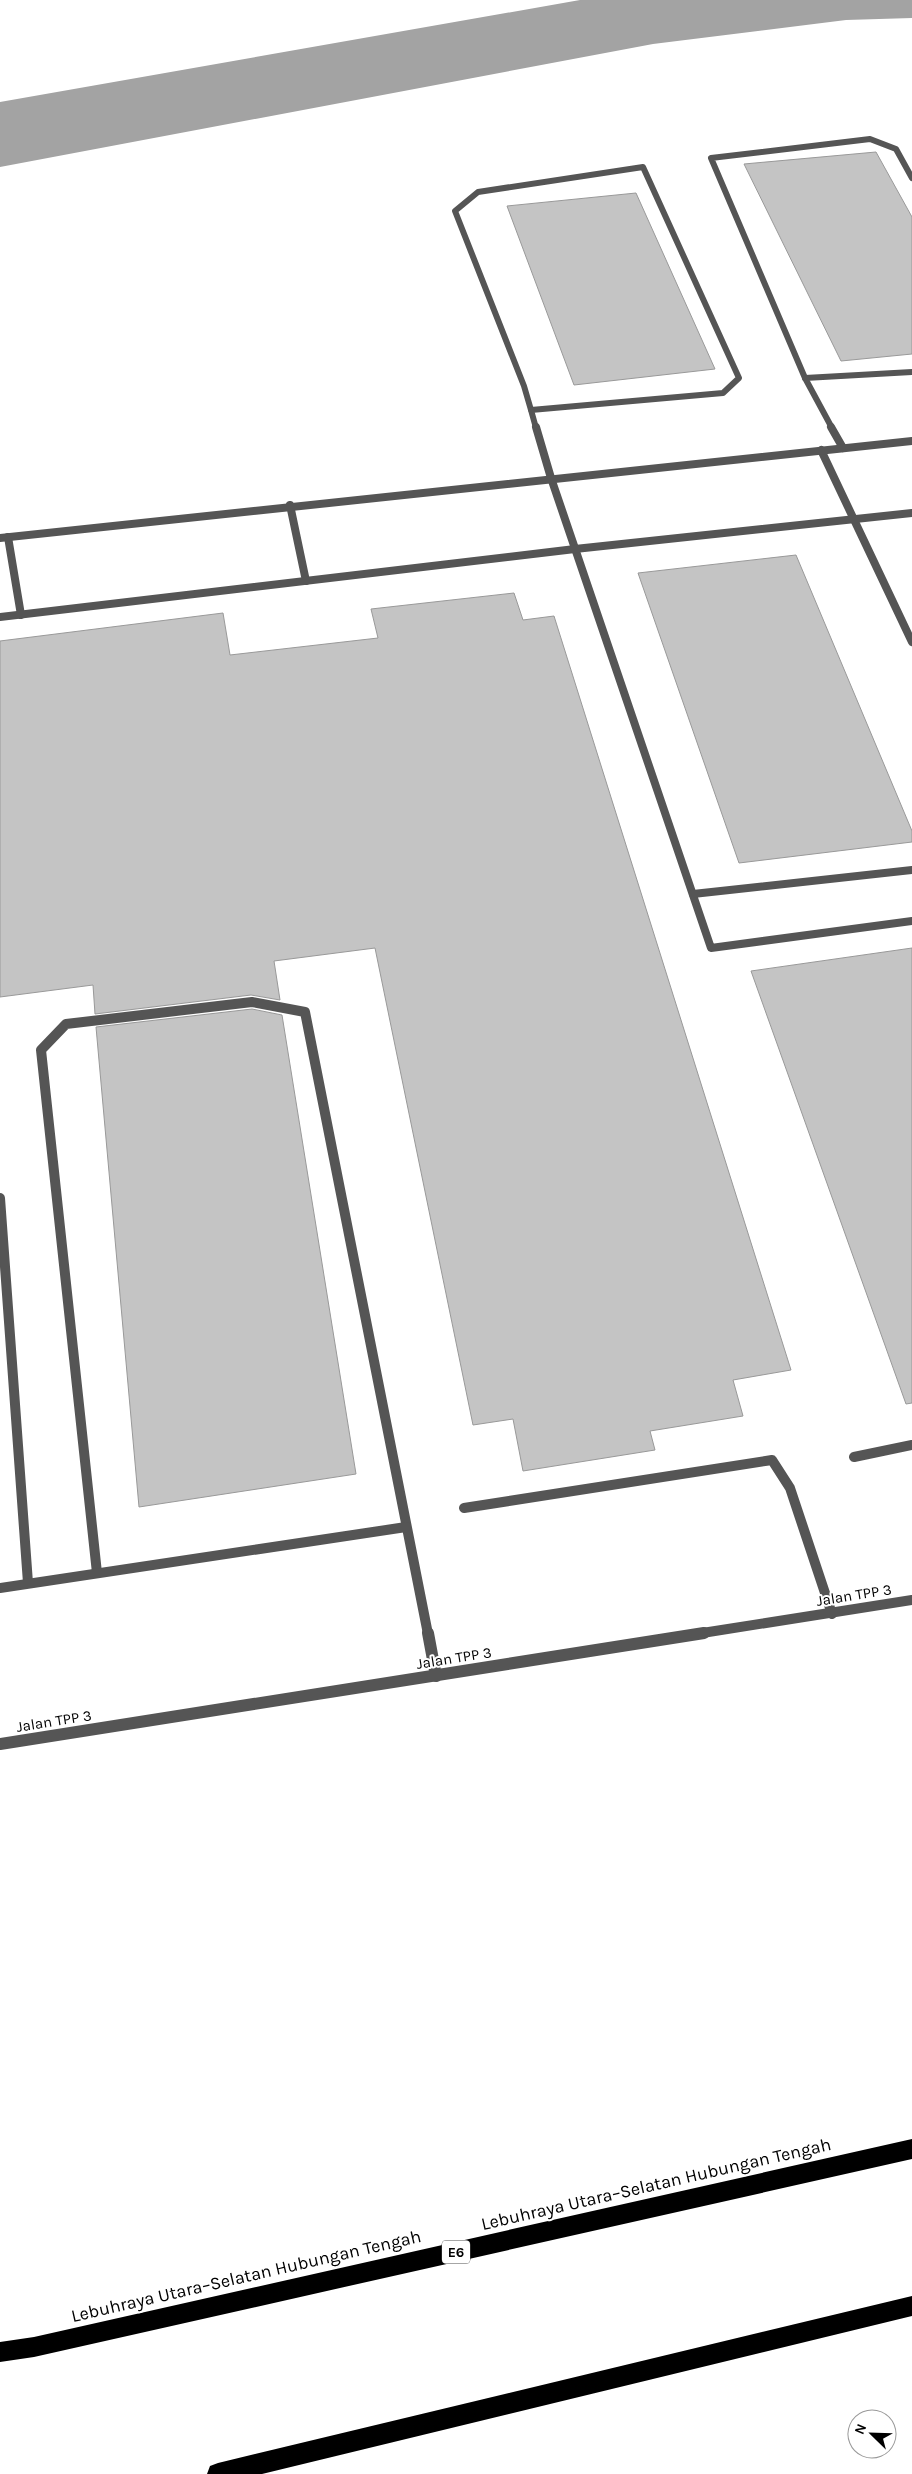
<svg xmlns="http://www.w3.org/2000/svg" width="912" height="2474" viewBox="0 0 912 2474" font-family="Karla,sans-serif">
<style>
.water{fill:#a3a3a3}
.building{fill:#c4c4c4;stroke:#999}
.lines{fill:none;stroke-linecap:round;stroke-linejoin:round}
.service-far3{stroke:#555;stroke-width:6}
.service-far2{stroke:#555;stroke-width:8}
.service-far1{stroke:#555;stroke-width:10}
.service{stroke:#555;stroke-width:12}
.minor-far2{stroke:#555;stroke-width:8}
.minor-far1{stroke:#555;stroke-width:10}
.minor{stroke:#555;stroke-width:12}
.motorway{fill:#000;fill-rule:evenodd}
.labels{text-anchor:middle;stroke-width:4;stroke-linejoin:round;paint-order:stroke}
.shield{fill:#fff;stroke:#4c4c4c;stroke-width:1}
.shield-label{font-size:14px;font-weight:bold;fill:#000}
.street-label{font-size:15px;fill:#000;stroke:#fff}
.near-street-label{font-size:18px;fill:#000;stroke:#fff}
</style>
<rect width="100%" height="100%" fill="#fff"/>
<path class="water" d="M 580,0 L 912,0 L 912,18 L 846,20 L 653,44 L 0,167 L 0,102 Z"/>
<g class="building">
<path d="M 876,152 L 912,217 L 912,354 L 841,361 L 744,164 Z"/>
<path d="M 636,193 L 715,369 L 574,385 L 507,206 Z"/>
<path d="M 796,555 L 912,831 L 912,842 L 739,863 L 638,573 Z"/>
<path d="M 514,593 L 523,620 L 554,616 L 791,1370 L 733,1380 L 743,1416 L 650,1431 L 655,1450 L 523,1471 L 513,1419 L 473,1425 L 375,948 L 274,961 L 280,1000 L 251,995 L 95,1014 L 93,985 L 0,997 L 0,641 L 223,613 L 230,655 L 378,638 L 371,609 Z"/>
<path d="M 912,948 L 912,1403 L 906,1404 L 751,971 Z"/>
<path d="M 252,1009 L 282,1015 L 356,1474 L 139,1507 L 96,1027 Z"/>
</g>
<g class="lines">
<g class="service-far3">
<path d="M 643,167 L 739,378 L 723,393 L 531,410 L 524,386 L 455,211 L 478,192 Z"/>
<path d="M 805,378 L 912,372"/>
<path d="M 531,410 L 536,428"/>
<path d="M 832,428 L 805,378 L 711,158 L 870,139 L 896,149 L 912,178"/>
</g>
<g class="service-far2">
<path d="M 536,427 L 551,478 L 711,948 L 912,921"/>
<path d="M 831,427 L 843,448"/>
<path d="M 821,450 L 912,642"/>
<path d="M 290,505 L 306,581"/>
<path d="M 8,537 L 21,615"/>
<path d="M 0,617 L 575,549 L 912,513"/>
<path d="M 693,894 L 912,870"/>
</g>
<g class="service-far1">
<path d="M 0,1198 L 28,1583"/>
<path d="M 854,1457 L 912,1445"/>
<path d="M 464,1508 L 772,1460 L 790,1488 L 832,1614"/>
<path d="M 97,1573 L 41,1050 L 66,1024 L 252,1002 L 305,1012 L 428,1634"/>
<path d="M 0,1588 L 406,1527"/>
</g>
<path class="service" d="M 428,1633 L 436,1676"/>
<path class="minor-far2" d="M 0,538 L 912,441"/>
<path class="minor-far1" d="M 696,1634 L 912,1600"/>
<path class="minor" d="M 0,1744 L 704,1633"/>
<g class="motorway">
<path d="M 912,2139 L 912,2159 L 34,2357 L 0,2362 L 0,2342 L 34,2337 Z"/>
<path d="M 912,2296 L 912,2316 L 262,2474 L 207,2474 L 210,2466 L 218,2463 Z"/>
</g>
</g>
<g class="labels">
<rect class="shield" x="442" y="2240.5" width="28" height="23" rx="4"/>
<g class="shield-label">
<text x="456" y="2257">E6</text>
</g>
<g class="street-label">
<text transform="translate(854 1595) rotate(-9)" y="5">Jalan TPP 3</text>
<text transform="translate(454 1658) rotate(-9)" y="5">Jalan TPP 3</text>
<text transform="translate(54 1721) rotate(-9)" y="5">Jalan TPP 3</text>
</g>
<g class="near-street-label">
<text transform="translate(656 2184) rotate(-13)" y="6">Lebuhraya Utara–Selatan Hubungan Tengah</text>
<text transform="translate(246 2276) rotate(-13)" y="6">Lebuhraya Utara–Selatan Hubungan Tengah</text>
</g>
</g>
<g transform="translate(872 2434) rotate(293)"><circle r="24" fill="#ffffff" stroke="#999999"/>
<path d="M0-4L9 19L0 12L-9 19Z" fill="#000000"/>
<text y="-8" font-size="14" font-weight="bold" text-anchor="middle" fill="#000000">N</text>
</g>
</svg>
